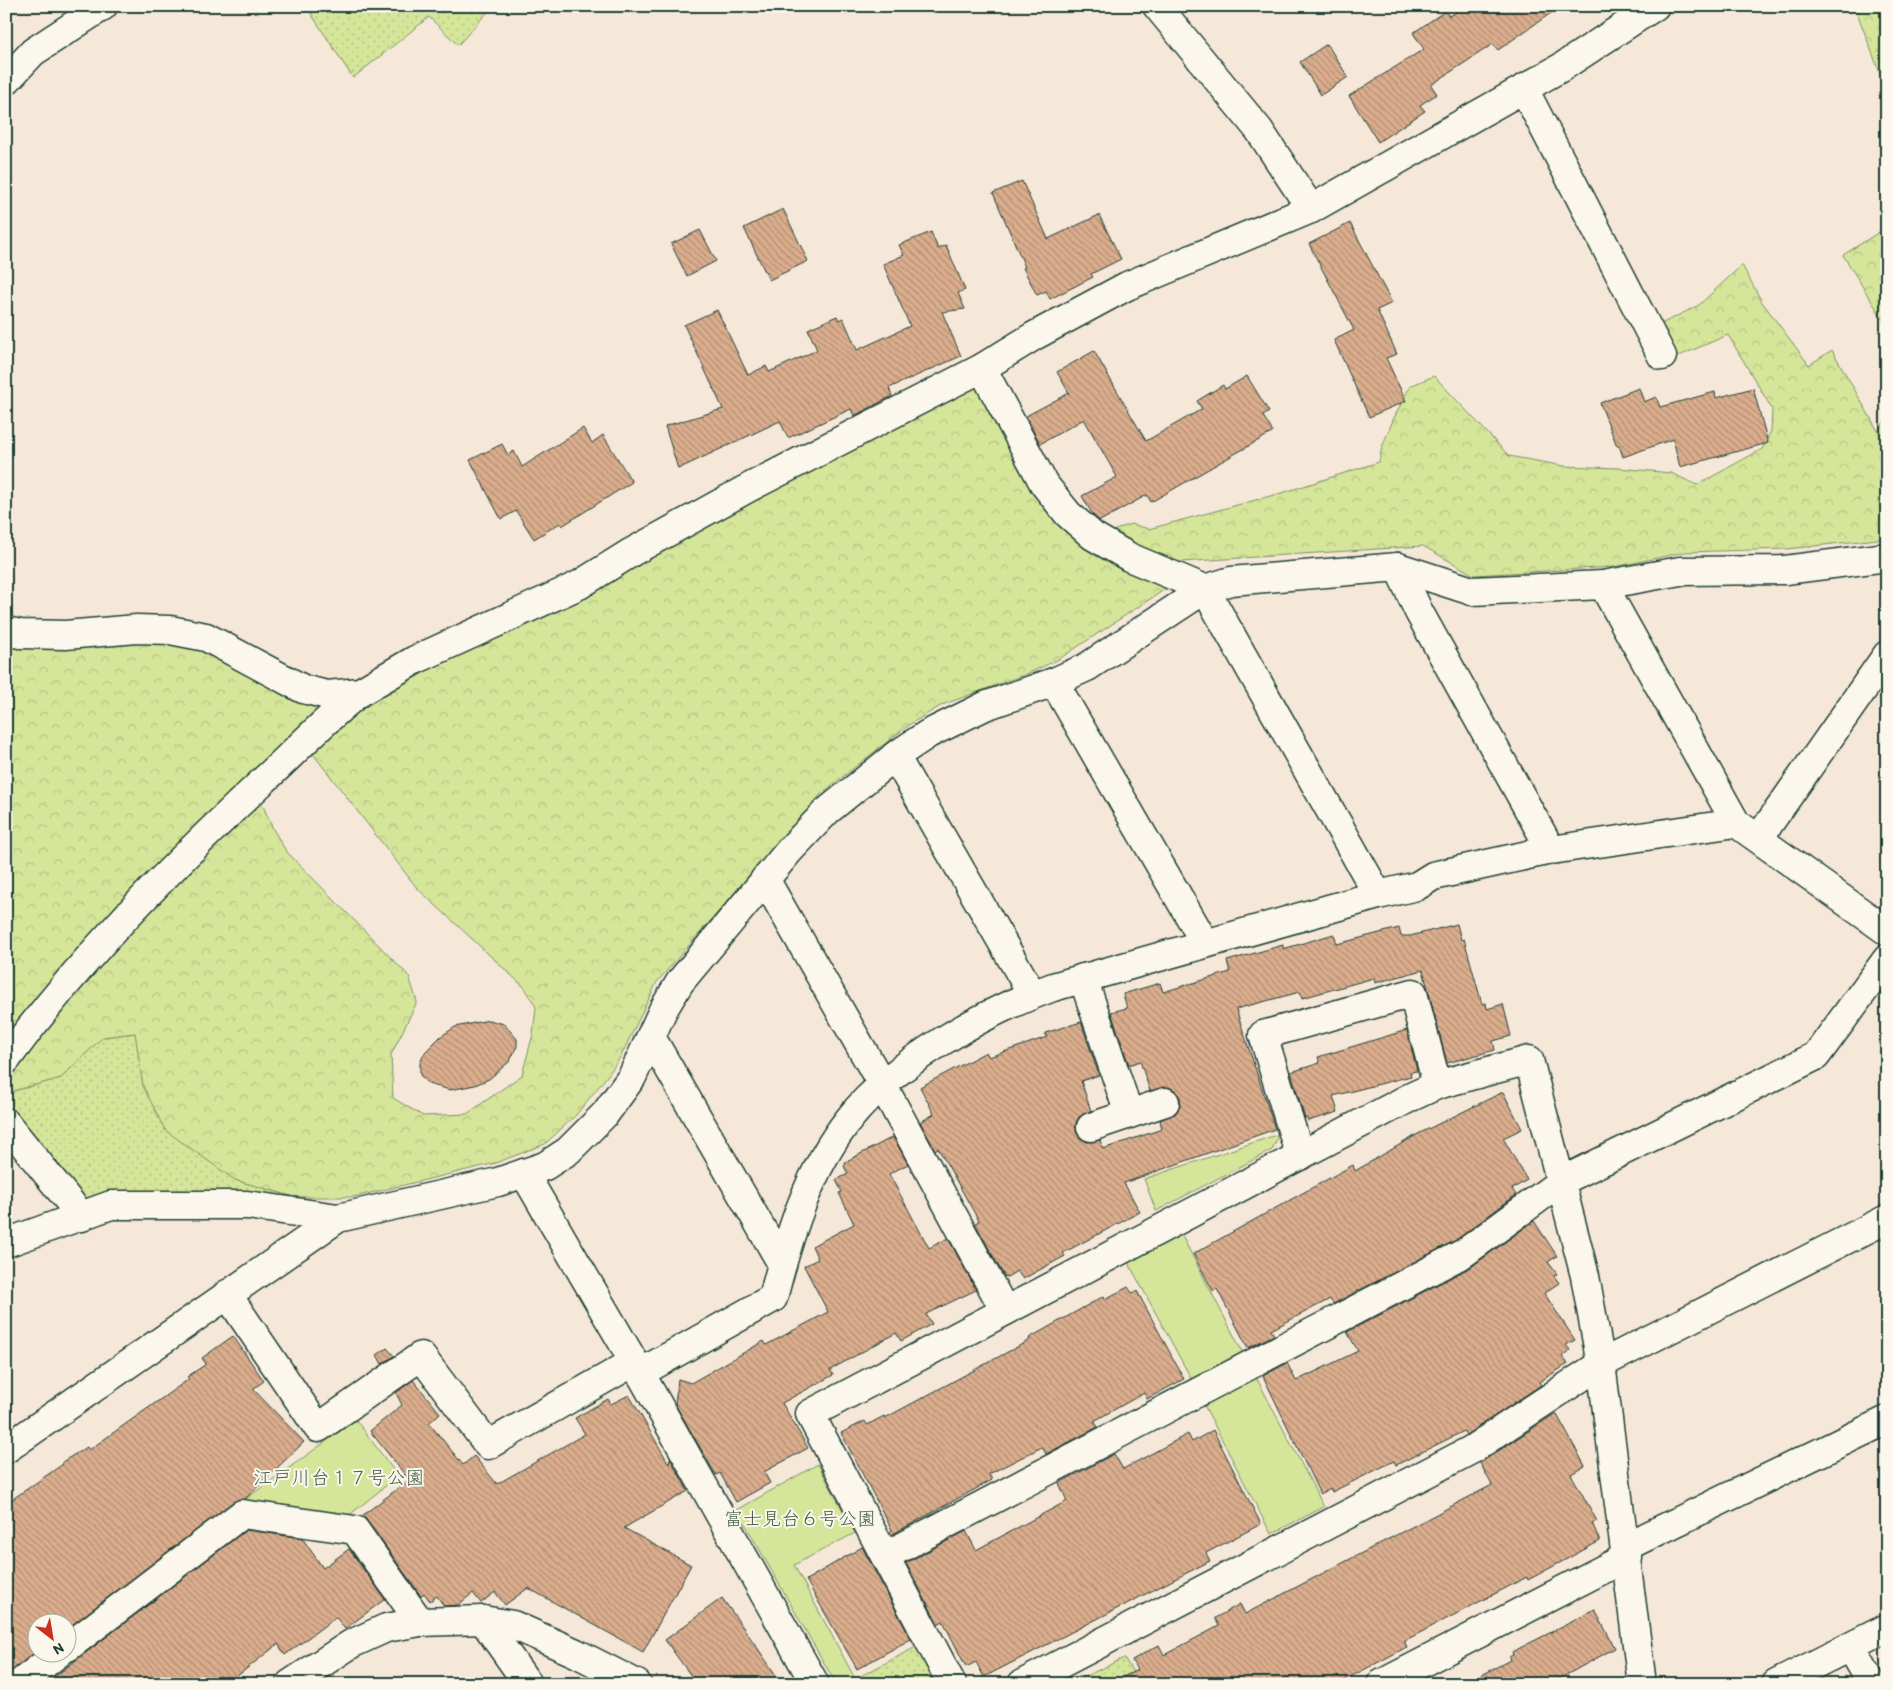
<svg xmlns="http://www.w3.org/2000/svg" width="1893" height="1690" viewBox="0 0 1893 1690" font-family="Itim,'Klee One',sans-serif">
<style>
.grass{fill:url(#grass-dots);stroke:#7a9166}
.forest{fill:url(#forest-crowns);stroke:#7a9166}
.green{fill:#d5e599;stroke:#7a9166}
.building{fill:url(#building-back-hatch);stroke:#1f3d34}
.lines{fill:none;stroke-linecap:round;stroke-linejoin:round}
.minor-casing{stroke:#1f3d34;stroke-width:31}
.minor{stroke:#fbf7ec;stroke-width:28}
.labels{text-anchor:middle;stroke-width:4;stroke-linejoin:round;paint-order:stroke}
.park-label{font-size:19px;fill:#435f48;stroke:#fbf7ec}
</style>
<defs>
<pattern id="grass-dots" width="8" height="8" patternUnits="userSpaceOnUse" patternTransform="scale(1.25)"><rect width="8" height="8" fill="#d5e599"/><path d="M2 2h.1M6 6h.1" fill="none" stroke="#b6c584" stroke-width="1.8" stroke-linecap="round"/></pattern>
<pattern id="forest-crowns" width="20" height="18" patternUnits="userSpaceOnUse" patternTransform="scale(1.25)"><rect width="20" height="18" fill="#d5e599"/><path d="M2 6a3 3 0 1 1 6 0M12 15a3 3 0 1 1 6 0" fill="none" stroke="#b6c584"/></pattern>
<pattern id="building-back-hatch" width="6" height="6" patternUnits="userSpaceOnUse" patternTransform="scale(1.25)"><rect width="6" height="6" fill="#dbad8d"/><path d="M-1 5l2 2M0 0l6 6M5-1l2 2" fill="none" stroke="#b18e74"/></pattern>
</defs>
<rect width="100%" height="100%" fill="#f5e8d9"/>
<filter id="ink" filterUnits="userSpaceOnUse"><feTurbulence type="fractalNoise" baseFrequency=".02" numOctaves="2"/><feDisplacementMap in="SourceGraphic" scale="10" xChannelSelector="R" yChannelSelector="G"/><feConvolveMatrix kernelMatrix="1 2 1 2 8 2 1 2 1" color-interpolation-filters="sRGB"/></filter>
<g filter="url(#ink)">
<g class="grass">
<path d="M 306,6 L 493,6 L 458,45 L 429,17 L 353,78 Z"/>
<path d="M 136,1033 L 143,1086 L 235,1180 L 295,1197 L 113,1191 L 82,1203 L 11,1114 L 6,1107 L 6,1093 L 61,1078 L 103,1037 Z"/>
<path d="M 916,1647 L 936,1684 L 858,1684 L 855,1679 Z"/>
<path d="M 1124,1658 L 1133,1672 L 1108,1684 L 1069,1684 Z"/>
</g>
<g class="forest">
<path d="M 1860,6 L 1887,6 L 1887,92 L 1856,10 Z"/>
<path d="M 1887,227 L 1887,326 L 1843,255 Z"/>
<path d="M 1742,265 L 1762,302 L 1809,365 L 1832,350 L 1878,431 L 1887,418 L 1887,538 L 1787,549 L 1685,552 L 1614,567 L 1474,575 L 1423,546 L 1165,563 L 1110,532 L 1131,524 L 1149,529 L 1285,492 L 1379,462 L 1382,447 L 1393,420 L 1410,386 L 1434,376 L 1509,456 L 1564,466 L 1619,468 L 1671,473 L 1697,485 L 1762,449 L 1771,431 L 1772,409 L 1728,335 L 1672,359 L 1655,327 L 1699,305 Z"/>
<path d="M 976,387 L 1025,470 L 1170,586 L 1059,659 L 1029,673 L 942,705 L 910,724 L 822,793 L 657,982 L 621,1056 L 608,1075 L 576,1115 L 545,1144 L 496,1163 L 354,1197 L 295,1197 L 235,1180 L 165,1130 L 143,1086 L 135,1033 L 103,1037 L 61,1078 L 6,1093 L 6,1078 L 34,1035 L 258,794 L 273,829 L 286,851 L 409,976 L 417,1002 L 391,1055 L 393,1098 L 423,1116 L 467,1114 L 522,1075 L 533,1034 L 536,1007 L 525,988 L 417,888 L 310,750 L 343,720 L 394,683 L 634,565 L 746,500 Z"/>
<path d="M 172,639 L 208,649 L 324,709 L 6,1049 L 6,643 Z"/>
</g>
<g class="green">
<path d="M 1279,1134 L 1272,1150 L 1156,1211 L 1144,1179 Z"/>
<path d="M 1181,1234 L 1243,1353 L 1192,1380 L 1128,1262 Z"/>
<path d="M 1256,1377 L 1324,1507 L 1271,1534 L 1204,1405 Z"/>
<path d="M 356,1420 L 398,1476 L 347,1517 L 244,1500 Z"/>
<path d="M 818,1464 L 855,1533 L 794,1565 L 858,1684 L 836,1684 L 737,1510 Z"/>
</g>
<g class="building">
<path d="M 1466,6 L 1561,6 L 1498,50 L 1493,44 L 1431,85 L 1437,94 L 1420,105 L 1425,111 L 1378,142 L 1349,96 L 1424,49 L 1413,33 L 1445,11 L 1449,16 Z"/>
<path d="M 1327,44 L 1348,77 L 1321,95 L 1300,62 Z"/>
<path d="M 1022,181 L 1048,239 L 1099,215 L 1121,259 L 1091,274 L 1093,277 L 1050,299 L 1046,291 L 1037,295 L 1023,268 L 1025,267 L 993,193 Z"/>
<path d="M 783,209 L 808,261 L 769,280 L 744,228 Z"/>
<path d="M 1350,223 L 1392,303 L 1377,310 L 1397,354 L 1386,358 L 1406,401 L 1369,417 L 1334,340 L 1354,330 L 1309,244 Z"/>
<path d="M 700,230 L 716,261 L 687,276 L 671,244 Z"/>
<path d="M 931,232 L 938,249 L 946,245 L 965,290 L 958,293 L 965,309 L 942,312 L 961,356 L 889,388 L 892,396 L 854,416 L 851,409 L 788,438 L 780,421 L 678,469 L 665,426 L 723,409 L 684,325 L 717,310 L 748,375 L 766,366 L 769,372 L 817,350 L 808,329 L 837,316 L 839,320 L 843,318 L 857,350 L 910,326 L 883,264 L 904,255 L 899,245 Z"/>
<path d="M 1094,351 L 1146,441 L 1202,409 L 1197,401 L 1223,385 L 1225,389 L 1247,376 L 1269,412 L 1263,416 L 1273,432 L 1151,502 L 1147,495 L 1100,521 L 1093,515 L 1082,496 L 1117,477 L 1084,419 L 1040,444 L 1026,416 L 1069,393 L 1057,372 Z"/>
<path d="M 1639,388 L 1644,402 L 1656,397 L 1660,407 L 1715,392 L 1716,398 L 1753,388 L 1768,443 L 1680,467 L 1673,439 L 1623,457 L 1619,445 L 1617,446 L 1600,403 Z"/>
<path d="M 583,428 L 592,443 L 603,435 L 632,482 L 562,526 L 560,523 L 534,539 L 516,511 L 501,519 L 470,460 L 502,444 L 508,455 L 514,451 L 522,467 Z"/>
<path d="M 1457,924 L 1461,940 L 1464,939 L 1482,1004 L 1486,1003 L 1487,1009 L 1503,1004 L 1511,1036 L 1493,1041 L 1495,1050 L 1447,1063 L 1423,970 L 1375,983 L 1374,978 L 1302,998 L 1300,992 L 1236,1009 L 1275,1129 L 1124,1183 L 1140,1212 L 1063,1253 L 1065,1256 L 1023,1279 L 1017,1271 L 1007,1277 L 1004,1276 L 975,1223 L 979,1221 L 938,1148 L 935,1150 L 920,1122 L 934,1114 L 920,1087 L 986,1052 L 989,1057 L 1047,1037 L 1045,1033 L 1081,1022 L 1099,1075 L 1081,1081 L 1091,1111 L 1079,1117 L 1076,1123 L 1076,1132 L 1080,1138 L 1087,1142 L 1100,1140 L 1103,1149 L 1162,1129 L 1160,1120 L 1176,1113 L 1180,1105 L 1180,1097 L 1176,1091 L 1169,1087 L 1150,1091 L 1140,1061 L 1129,1065 L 1111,1012 L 1127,1008 L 1123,994 L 1160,983 L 1163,992 L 1230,972 L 1227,961 L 1283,945 L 1283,949 L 1334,934 L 1337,944 L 1399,928 L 1401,936 L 1410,936 Z"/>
<path d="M 489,1020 L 504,1024 L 517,1039 L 517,1046 L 510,1061 L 489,1079 L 475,1085 L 450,1090 L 428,1084 L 420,1075 L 420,1063 L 425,1052 L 440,1037 L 455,1027 Z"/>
<path d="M 1407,1030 L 1417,1071 L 1410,1072 L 1411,1076 L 1333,1096 L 1338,1112 L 1308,1121 L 1307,1118 L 1305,1119 L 1291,1072 L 1320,1063 L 1318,1057 Z"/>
<path d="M 1503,1092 L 1522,1129 L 1503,1138 L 1527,1180 L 1512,1189 L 1516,1195 L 1456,1240 L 1333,1304 L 1330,1299 L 1271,1330 L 1274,1335 L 1248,1348 L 1217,1289 L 1213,1291 L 1193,1254 L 1353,1165 L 1355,1171 L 1418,1134 Z"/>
<path d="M 893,1137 L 908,1164 L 889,1174 L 929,1248 L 948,1238 L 976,1290 L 926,1314 L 932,1324 L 901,1341 L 896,1333 L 830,1370 L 833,1375 L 782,1403 L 808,1448 L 764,1472 L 770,1483 L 736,1502 L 720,1473 L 716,1475 L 675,1404 L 678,1379 L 691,1383 L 764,1341 L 766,1345 L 828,1312 L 804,1266 L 818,1259 L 812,1246 L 854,1224 L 839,1193 L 842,1192 L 836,1180 L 848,1174 L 844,1166 L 846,1164 L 845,1162 Z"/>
<path d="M 1534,1221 L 1557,1256 L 1548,1262 L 1557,1274 L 1554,1276 L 1559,1283 L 1544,1293 L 1575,1340 L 1566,1345 L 1570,1350 L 1562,1356 L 1568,1364 L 1539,1382 L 1541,1385 L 1466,1435 L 1464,1431 L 1396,1465 L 1394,1461 L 1332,1492 L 1331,1489 L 1320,1494 L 1263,1376 L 1287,1363 L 1296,1381 L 1358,1351 L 1347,1332 L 1471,1267 Z"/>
<path d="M 1128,1287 L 1132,1293 L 1137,1291 L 1184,1379 L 1147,1399 L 1144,1393 L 1094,1421 L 1098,1427 L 1046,1454 L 1042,1447 L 989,1474 L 992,1480 L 891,1535 L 890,1532 L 892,1530 L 841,1433 L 865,1421 L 867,1425 L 884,1416 L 885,1418 L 1030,1340 L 1029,1338 L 1104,1296 L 1105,1299 Z"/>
<path d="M 233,1336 L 264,1381 L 253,1389 L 304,1442 L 245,1499 L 233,1502 L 68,1628 L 68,1622 L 38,1622 L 38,1650 L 6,1676 L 6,1512 L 12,1508 L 7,1503 L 63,1464 L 62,1462 L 87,1447 L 89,1450 L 189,1379 L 187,1377 L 206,1364 L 202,1358 Z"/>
<path d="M 387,1348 L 394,1356 L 382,1364 L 377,1355 Z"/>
<path d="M 413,1380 L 440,1413 L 429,1423 L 463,1465 L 474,1456 L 497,1484 L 585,1434 L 575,1418 L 608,1399 L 611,1404 L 629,1395 L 669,1464 L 670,1458 L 688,1491 L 624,1528 L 691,1565 L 643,1652 L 528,1588 L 505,1605 L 495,1592 L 481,1603 L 473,1593 L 458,1605 L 444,1606 L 437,1596 L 430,1601 L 424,1593 L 421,1596 L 363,1515 L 409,1480 L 370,1431 L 402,1405 L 396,1393 Z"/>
<path d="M 1556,1413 L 1585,1466 L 1571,1474 L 1597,1521 L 1592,1523 L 1600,1541 L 1528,1580 L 1527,1577 L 1404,1641 L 1407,1647 L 1337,1684 L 1111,1684 L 1137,1670 L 1132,1660 L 1159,1645 L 1164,1655 L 1219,1626 L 1215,1618 L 1240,1604 L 1245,1614 L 1492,1485 L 1480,1463 Z"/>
<path d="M 1213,1430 L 1261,1524 L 1206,1553 L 1210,1561 L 984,1677 L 976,1662 L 966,1667 L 943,1621 L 938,1624 L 906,1563 L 966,1531 L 976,1550 L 1067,1501 L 1059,1483 L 1114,1454 L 1123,1469 L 1188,1434 L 1192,1442 Z"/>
<path d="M 246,1530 L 302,1538 L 323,1568 L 349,1549 L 385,1599 L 345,1629 L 336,1617 L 285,1655 L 278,1644 L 227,1684 L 45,1684 Z"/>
<path d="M 862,1547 L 911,1639 L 857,1669 L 806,1580 Z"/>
<path d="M 722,1598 L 752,1640 L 782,1684 L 697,1684 L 665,1640 Z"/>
<path d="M 1595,1610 L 1615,1648 L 1550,1684 L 1465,1684 L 1510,1660 L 1509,1657 L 1513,1655 L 1512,1652 Z"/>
</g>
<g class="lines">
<g class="minor-casing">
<g id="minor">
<path d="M 1157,6 L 1259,130 L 1311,209"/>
<path d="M 6,81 L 33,52 L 103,6"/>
<path d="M 1524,89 L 1662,356"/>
<path d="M 982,368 L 1044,484 L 1068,514 L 1093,536 L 1129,557 L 1205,589 L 1378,895"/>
<path d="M 1398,567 L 1419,612 L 1551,850"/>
<path d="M 1603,585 L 1736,823 L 1887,931"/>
<path d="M 6,631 L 20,634 L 65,635 L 137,629 L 170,630 L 206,637 L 303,689 L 327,695 L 360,692 L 415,660 L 579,585 L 632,552 L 750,487 L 982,368 L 1034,336 L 1127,286 L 1311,209 L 1562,67 L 1655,6"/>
<path d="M 1054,682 L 1205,943"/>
<path d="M 895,756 L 1032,994"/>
<path d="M 1759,838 L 1887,655"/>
<path d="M 765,879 L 883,1086 L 1005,1311"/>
<path d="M 1083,978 L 1129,1114"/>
<path d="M 651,1037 L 782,1264"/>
<path d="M 6,1060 C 81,958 170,868 262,782 C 295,752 325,719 360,692"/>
<path d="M 6,1123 L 82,1217"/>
<path d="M 1091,1127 L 1165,1102"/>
<path d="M 1300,1156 L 1263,1035 L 1413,993 L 1437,1085"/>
<path d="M 524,1173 L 634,1362 L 815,1684"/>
<path d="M 6,1243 L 111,1205 L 247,1205 L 338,1218"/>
<path d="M 227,1294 L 318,1428 L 421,1356 L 488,1445 L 634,1362"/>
<path d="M 640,1373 L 773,1298 C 789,1235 809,1169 850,1118 C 895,1062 986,1011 1053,987 L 1378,895 L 1417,886 L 1433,876 L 1551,850 L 1736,823"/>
<path d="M 6,1449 L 338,1218 L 498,1182 L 545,1166 L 568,1151 L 605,1114 L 632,1077 L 663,1010 L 680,982 L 789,851 L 826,812 L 895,756 L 928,734 L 985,706 L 1054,682 L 1087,667 L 1205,589 L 1231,581 L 1398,567 L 1472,591 L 1603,585 L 1680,571 L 1785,570 L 1887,557"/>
<path d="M 1625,1547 L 1887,1420"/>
<path d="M 885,1556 L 1464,1253 L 1562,1181 L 1816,1056 L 1887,959"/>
<path d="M 483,1620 L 528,1684"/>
<path d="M 68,1647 L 242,1514 L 355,1530 L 420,1622"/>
<path d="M 1850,1647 L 1871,1684"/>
<path d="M 19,1684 L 60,1652"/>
<path d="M 290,1684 L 351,1644 L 386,1628 L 420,1622 L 483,1620 L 513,1625 L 576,1653 L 637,1684"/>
<path d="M 952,1684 L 810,1414 L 1411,1097 L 1437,1085 L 1529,1060 L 1585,1276 L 1601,1364 L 1642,1684"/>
<path d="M 1022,1684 L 1471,1450 L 1601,1364 L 1887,1219"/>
<path d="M 1381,1684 L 1627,1557"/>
<path d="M 1776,1684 L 1887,1628"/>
</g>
</g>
<use href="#minor" class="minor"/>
</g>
</g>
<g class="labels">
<g class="park-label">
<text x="339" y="1484">江戸川台１７号公園</text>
<text x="800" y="1525">富士見台６号公園</text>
</g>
</g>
<rect width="1893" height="1690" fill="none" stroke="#fbf7ec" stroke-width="25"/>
<rect x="12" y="12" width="1868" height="1665" fill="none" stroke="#1f3d34" stroke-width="2" filter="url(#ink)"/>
<g transform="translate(52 1638) rotate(149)"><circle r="24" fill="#fbf7ec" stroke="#a3ada2"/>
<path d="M0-4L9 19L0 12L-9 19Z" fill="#c8321e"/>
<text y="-8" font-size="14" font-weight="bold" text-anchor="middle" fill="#1f3d34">N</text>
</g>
</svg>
